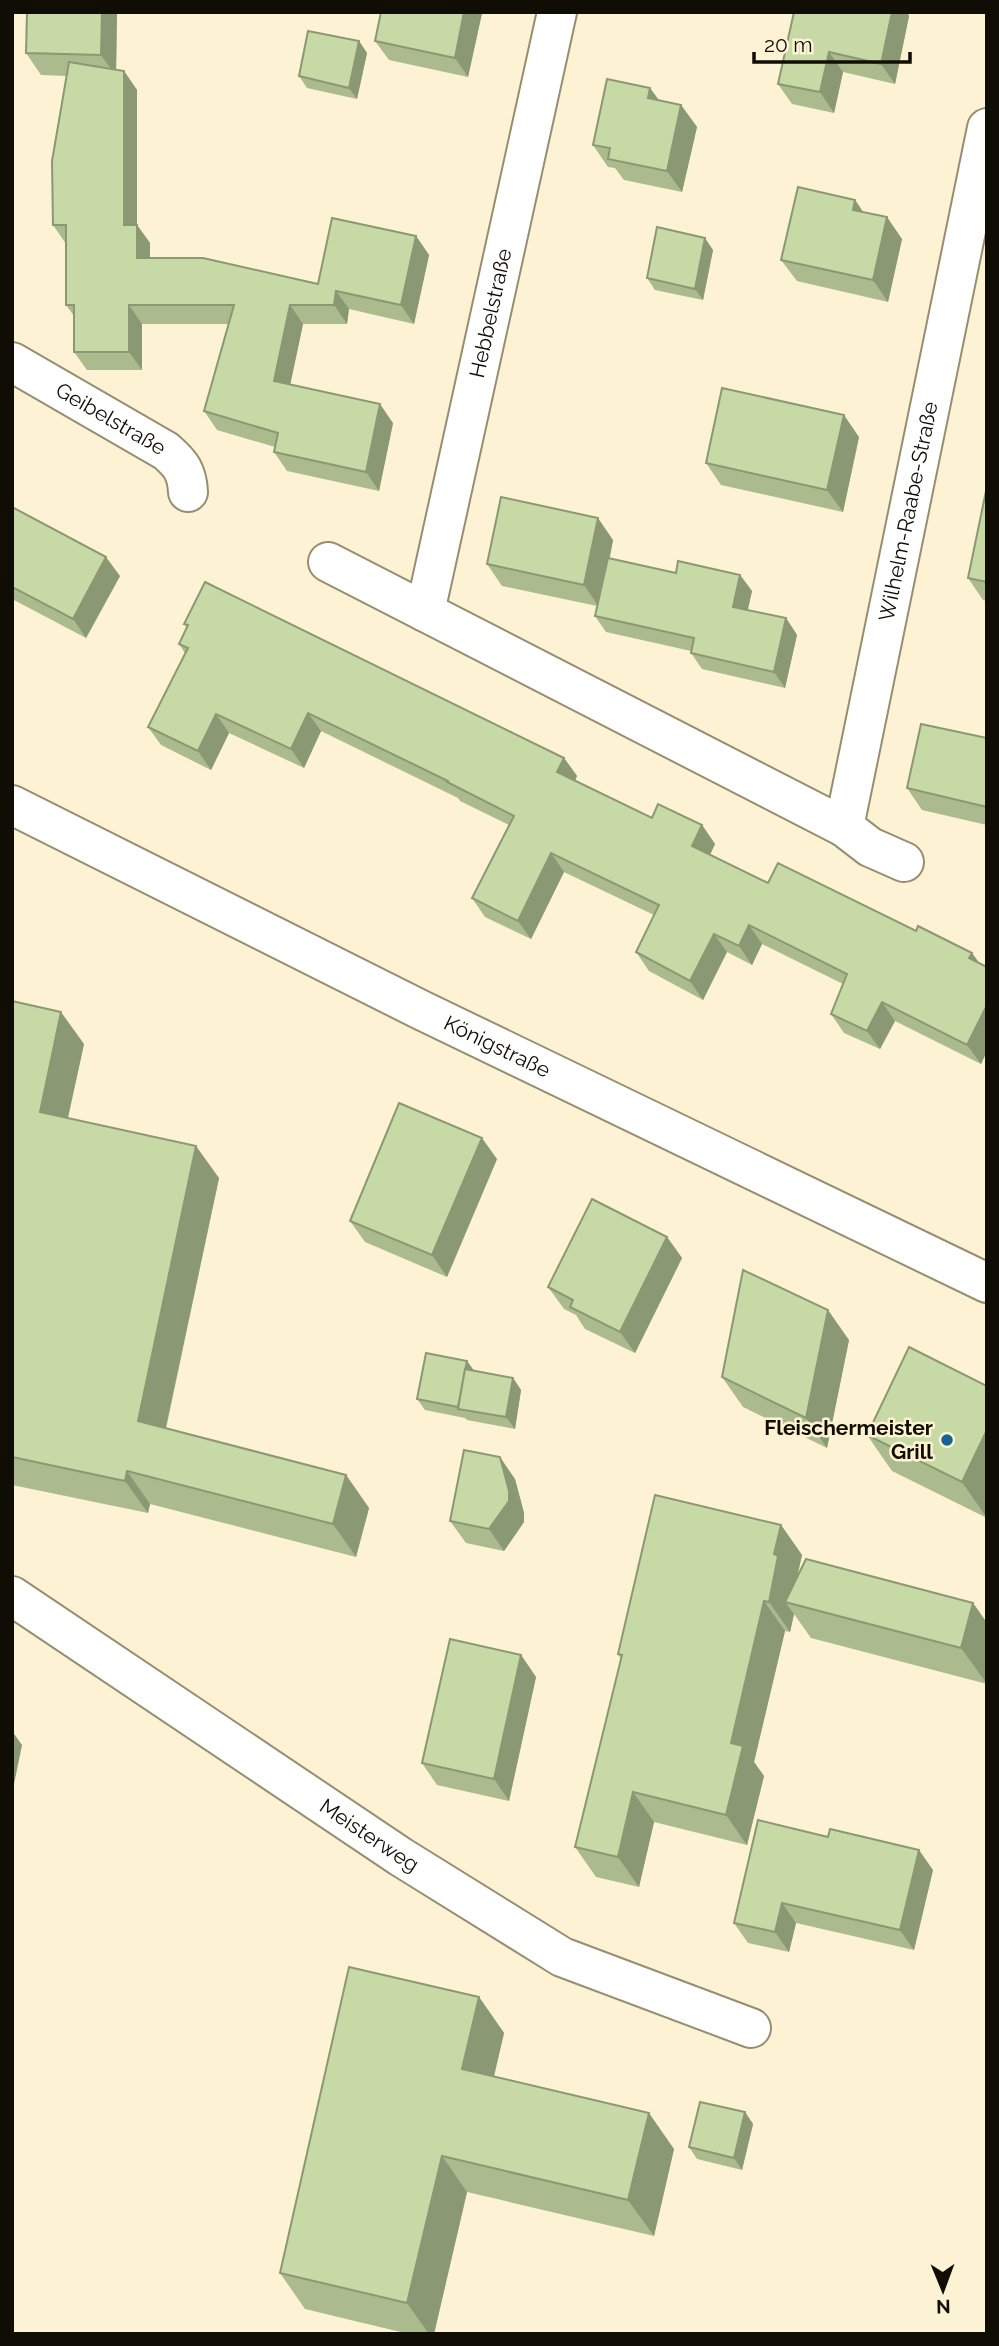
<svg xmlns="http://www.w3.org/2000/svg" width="999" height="2346" viewBox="0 0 999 2346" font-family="Raleway,sans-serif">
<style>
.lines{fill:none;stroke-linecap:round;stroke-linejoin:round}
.minor-casing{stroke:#978e71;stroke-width:42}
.secondary-casing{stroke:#978e71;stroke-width:42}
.minor{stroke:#fff;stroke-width:38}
.secondary{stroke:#fff;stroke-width:38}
.wall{fill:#abbb8e}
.shaded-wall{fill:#8b9874}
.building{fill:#c7d9a5;stroke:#8b9874;stroke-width:2}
.poi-dot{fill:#156496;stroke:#fdf3d4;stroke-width:2.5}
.labels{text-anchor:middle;stroke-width:5;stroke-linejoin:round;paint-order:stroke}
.street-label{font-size:21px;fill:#100d04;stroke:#fdf3d4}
.poi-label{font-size:21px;font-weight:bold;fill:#100d04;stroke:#fdf3d4;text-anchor:end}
</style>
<rect width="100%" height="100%" fill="#fdf3d4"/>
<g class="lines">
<g class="minor-casing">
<g id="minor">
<path id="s1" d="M 12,362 L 166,451 C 181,464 187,472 188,492"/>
<path d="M 328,562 L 844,827"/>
<path id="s2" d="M 425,612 L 557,12"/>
<path id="s3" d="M 904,862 L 870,847 L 844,827 L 987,128"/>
<path id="s4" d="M 12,1596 L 401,1857 L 562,1957 L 751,2028"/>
</g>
</g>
<g class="secondary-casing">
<g id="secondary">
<path id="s5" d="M 12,805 L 421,1010 L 987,1283"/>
</g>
</g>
<use href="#minor" class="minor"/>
<use href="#secondary" class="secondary"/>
</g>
<g class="wall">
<path d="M 27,12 L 117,12 L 116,70 L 124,71 L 137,90 L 137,225 L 150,243 L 150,258 L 318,284 L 416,236 L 429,255 L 414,324 L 349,309 L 347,324 L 303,324 L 290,385 L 393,423 L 379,491 L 287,471 L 274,452 L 275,447 L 217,430 L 204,411 L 228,324 L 142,324 L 142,370 L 87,370 L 74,352 L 74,316 L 66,305 L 66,244 L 53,225 L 67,76 L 41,75 L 26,53 Z"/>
<path d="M 794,12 L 907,12 L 909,16 L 895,84 L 843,72 L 834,113 L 792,104 L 778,84 Z"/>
<path d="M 482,13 L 468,77 L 389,60 L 375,41 Z"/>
<path d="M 359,41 L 367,53 L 357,99 L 307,88 L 299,76 Z"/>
<path d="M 650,88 L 659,100 L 681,105 L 697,127 L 682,192 L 624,180 L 615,168 L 608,167 L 593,145 Z"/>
<path d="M 855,200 L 863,212 L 902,239 L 888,302 L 797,281 L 781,260 Z"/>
<path d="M 713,250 L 703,300 L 655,290 L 647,278 Z"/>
<path d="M 859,437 L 843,512 L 721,485 L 706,463 Z"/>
<path d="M 986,491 L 987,601 L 983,600 L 968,578 Z"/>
<path d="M 12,507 L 120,576 L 86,638 L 12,599 Z"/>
<path d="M 613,540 L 610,558 L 676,573 L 740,575 L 752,591 L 747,610 L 786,618 L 797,635 L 785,688 L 702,669 L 691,653 L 691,651 L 606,632 L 595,616 L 597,606 L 502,586 L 487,564 Z"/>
<path d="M 184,624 L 564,758 L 577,776 L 575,781 L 652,818 L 702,825 L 715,844 L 710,855 L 768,883 L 916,931 L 972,953 L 979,963 L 987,967 L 987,1051 L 981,1064 L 895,1021 L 880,1049 L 844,1033 L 831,1014 L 843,984 L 762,944 L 752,965 L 727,952 L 703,1000 L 649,971 L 636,952 L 654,915 L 564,872 L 531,939 L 485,917 L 472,898 L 509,825 L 460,801 L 458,798 L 321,731 L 304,768 L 229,733 L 211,770 L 161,745 L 148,727 L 185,653 L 179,644 L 187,628 Z"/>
<path d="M 987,738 L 987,825 L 922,810 L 907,788 Z"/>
<path d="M 12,1001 L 84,1044 L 68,1118 L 219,1178 L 166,1429 L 346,1475 L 369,1508 L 356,1557 L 150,1504 L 148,1513 L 12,1485 Z"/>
<path d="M 497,1159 L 447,1277 L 365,1242 L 350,1221 Z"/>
<path d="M 667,1237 L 682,1258 L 635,1353 L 585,1329 L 576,1315 L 564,1309 L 548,1287 Z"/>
<path d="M 849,1340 L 827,1448 L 743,1407 L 722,1377 Z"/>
<path d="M 467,1361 L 474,1371 L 513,1378 L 521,1390 L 515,1429 L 467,1420 L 465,1418 L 425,1410 L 417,1399 Z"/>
<path d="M 987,1386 L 987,1518 L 892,1471 L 867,1435 Z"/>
<path d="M 515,1479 L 524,1513 L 524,1522 L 504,1551 L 466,1543 L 450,1521 Z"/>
<path d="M 781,1525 L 802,1555 L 797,1578 L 973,1603 L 987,1623 L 987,1684 L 811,1638 L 794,1614 L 790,1632 L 785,1631 L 754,1762 L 764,1776 L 747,1845 L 654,1822 L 639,1887 L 596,1877 L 575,1847 L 621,1659 L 618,1654 Z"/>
<path d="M 521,1655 L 536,1677 L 509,1801 L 437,1785 L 422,1763 Z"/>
<path d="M 758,1820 L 933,1870 L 914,1950 L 796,1923 L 789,1952 L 748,1943 L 734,1923 Z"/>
<path d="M 479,1997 L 504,2033 L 494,2077 L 674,2149 L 654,2236 L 467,2192 L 434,2334 L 409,2334 L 305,2309 L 280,2273 Z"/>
<path d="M 745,2112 L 753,2124 L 742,2170 L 697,2159 L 689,2147 Z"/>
</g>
<g class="shaded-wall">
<path d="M 102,12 L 117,12 L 116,76 L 101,55 Z"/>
<path d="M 464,12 L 482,13 L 468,77 L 455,58 Z"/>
<path d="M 892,12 L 907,12 L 909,16 L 895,84 L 881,64 Z"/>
<path d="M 359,41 L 367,53 L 357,99 L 349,88 Z"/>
<path d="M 829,52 L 843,72 L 834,113 L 820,92 Z"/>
<path d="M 124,71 L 137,90 L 137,244 L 124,225 Z"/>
<path d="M 650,88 L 665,109 L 648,98 Z"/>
<path d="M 681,105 L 697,127 L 682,192 L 667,171 Z"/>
<path d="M 855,200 L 870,222 L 853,210 Z"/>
<path d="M 887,217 L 902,239 L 888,302 L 873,280 Z"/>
<path d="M 137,225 L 150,243 L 150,276 L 137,258 Z"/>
<path d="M 416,236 L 429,255 L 414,324 L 401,305 Z"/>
<path d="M 705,238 L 713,250 L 703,300 L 695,289 Z"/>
<path d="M 336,291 L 349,309 L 347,324 L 334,305 Z"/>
<path d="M 129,305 L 142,324 L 142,370 L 129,352 Z"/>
<path d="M 290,305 L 303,324 L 287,400 L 274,381 Z"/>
<path d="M 380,404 L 393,423 L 379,491 L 366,472 Z"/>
<path d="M 844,415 L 859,437 L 843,512 L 827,490 Z"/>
<path d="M 598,518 L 613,540 L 599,607 L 584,585 Z"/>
<path d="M 106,557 L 120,576 L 86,638 L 73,619 Z"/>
<path d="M 740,575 L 752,591 L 745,623 L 733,607 Z"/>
<path d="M 786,618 L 797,635 L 785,688 L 774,672 Z"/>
<path d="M 308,713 L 321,731 L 304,768 L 291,749 Z"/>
<path d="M 216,714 L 229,733 L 211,770 L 198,751 Z"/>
<path d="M 564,758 L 577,776 L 570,791 L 557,772 Z"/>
<path d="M 702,825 L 715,844 L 705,865 L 692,846 Z"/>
<path d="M 551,853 L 564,872 L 531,939 L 518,921 Z"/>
<path d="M 749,925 L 762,944 L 752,965 L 739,946 Z"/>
<path d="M 714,934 L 727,952 L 703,1000 L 690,981 Z"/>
<path d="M 972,953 L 985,971 L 969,958 Z"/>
<path d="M 882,1002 L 895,1021 L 880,1049 L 867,1031 Z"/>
<path d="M 987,1005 L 987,1051 L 981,1064 L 967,1045 Z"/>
<path d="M 61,1012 L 84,1044 L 62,1144 L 40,1112 Z"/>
<path d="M 482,1138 L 497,1159 L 447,1277 L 432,1255 Z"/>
<path d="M 196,1146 L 219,1178 L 160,1454 L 138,1421 Z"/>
<path d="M 667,1237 L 682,1258 L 635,1353 L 620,1332 Z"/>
<path d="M 828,1310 L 849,1340 L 827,1448 L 806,1418 Z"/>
<path d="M 467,1361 L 475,1372 L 458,1407 Z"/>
<path d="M 513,1378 L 521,1390 L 515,1429 L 506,1417 Z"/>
<path d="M 987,1430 L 987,1518 L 962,1482 Z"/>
<path d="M 500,1457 L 515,1479 L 524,1513 L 524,1522 L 504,1551 L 489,1529 Z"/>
<path d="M 127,1471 L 150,1504 L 148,1513 L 125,1481 Z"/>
<path d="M 346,1475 L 369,1508 L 356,1557 L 333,1524 Z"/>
<path d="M 781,1525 L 802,1555 L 796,1581 L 785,1602 L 794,1614 L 790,1632 L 769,1602 L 774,1554 Z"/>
<path d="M 764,1601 L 785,1631 L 754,1762 L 764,1776 L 747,1845 L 726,1815 L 731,1743 Z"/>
<path d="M 973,1603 L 987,1623 L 987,1684 L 961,1648 Z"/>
<path d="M 521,1655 L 536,1677 L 509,1801 L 494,1779 Z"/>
<path d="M 12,1731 L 22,1745 L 12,1794 Z"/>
<path d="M 633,1792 L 654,1822 L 639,1887 L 618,1857 Z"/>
<path d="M 919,1850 L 933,1870 L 914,1950 L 900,1930 Z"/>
<path d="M 782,1903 L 796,1923 L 789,1952 L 775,1932 Z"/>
<path d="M 479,1997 L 504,2033 L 487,2105 L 462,2069 Z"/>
<path d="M 745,2112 L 753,2124 L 742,2170 L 734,2158 Z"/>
<path d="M 649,2113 L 674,2149 L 654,2236 L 628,2200 Z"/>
<path d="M 442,2156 L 467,2192 L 434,2334 L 429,2334 L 407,2303 Z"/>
</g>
<g class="building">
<path d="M 27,12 L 102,12 L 101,55 L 26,53 Z"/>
<path d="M 381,12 L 464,12 L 455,58 L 375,41 Z"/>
<path d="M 794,12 L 892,12 L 881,64 L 829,52 L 820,92 L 778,84 Z"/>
<path d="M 308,31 L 359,41 L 349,88 L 299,76 Z"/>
<path d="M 69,62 L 124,71 L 124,225 L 137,225 L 137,258 L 203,258 L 318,284 L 332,218 L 416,236 L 401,305 L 336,291 L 334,305 L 290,305 L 274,381 L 380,404 L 366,472 L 274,452 L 278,433 L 204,411 L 234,305 L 129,305 L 129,352 L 74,352 L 74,305 L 66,305 L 66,225 L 53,225 L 52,161 Z"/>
<path d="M 607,79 L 650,88 L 648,98 L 681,105 L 667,171 L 608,159 L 610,148 L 593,145 Z"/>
<path d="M 798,187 L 855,200 L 853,210 L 887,217 L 873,280 L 781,260 Z"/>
<path d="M 657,227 L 705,238 L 695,289 L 647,278 Z"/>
<path d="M 722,388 L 844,415 L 827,490 L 706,463 Z"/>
<path d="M 986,491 L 987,491 L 987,582 L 968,578 Z"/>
<path d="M 501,497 L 598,518 L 584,585 L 487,564 Z"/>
<path d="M 12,507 L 106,557 L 73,619 L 12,587 Z"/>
<path d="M 608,558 L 676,573 L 678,561 L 740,575 L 733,607 L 786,618 L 774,672 L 691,653 L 694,638 L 595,616 Z"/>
<path d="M 205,582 L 564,758 L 557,772 L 652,818 L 658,804 L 702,825 L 692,846 L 768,883 L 778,863 L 916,931 L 918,926 L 972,953 L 969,958 L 987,967 L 987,1005 L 967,1045 L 882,1002 L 867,1031 L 831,1014 L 847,974 L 749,925 L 739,946 L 714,934 L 690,981 L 636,952 L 659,905 L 551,853 L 518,921 L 472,898 L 514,816 L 447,782 L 448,781 L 308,713 L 291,749 L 216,714 L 198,751 L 148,727 L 188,648 L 179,644 L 188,625 L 184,624 Z"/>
<path d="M 921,724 L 987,738 L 987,807 L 907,788 Z"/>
<path d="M 12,1001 L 61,1012 L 40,1112 L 196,1146 L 138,1421 L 346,1475 L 333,1524 L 127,1471 L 125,1481 L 12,1457 Z"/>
<path d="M 399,1103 L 482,1138 L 432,1255 L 350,1221 Z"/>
<path d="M 592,1199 L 667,1237 L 620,1332 L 570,1307 L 573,1300 L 548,1287 Z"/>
<path d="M 743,1270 L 828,1310 L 806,1418 L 722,1377 Z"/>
<path d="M 909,1347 L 987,1386 L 987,1430 L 962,1482 L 867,1435 Z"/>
<path d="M 426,1353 L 467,1361 L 458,1407 L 417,1399 Z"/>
<path d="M 465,1369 L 513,1378 L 506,1417 L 458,1409 Z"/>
<path d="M 464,1450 L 500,1457 L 509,1491 L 509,1501 L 489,1529 L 450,1521 Z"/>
<path d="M 655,1495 L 781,1525 L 774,1554 L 778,1556 L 769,1602 L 764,1601 L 731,1743 L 743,1746 L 726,1815 L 633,1792 L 618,1857 L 575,1847 L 622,1655 L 618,1654 Z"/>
<path d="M 806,1559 L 973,1603 L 961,1648 L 785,1602 Z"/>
<path d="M 450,1639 L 521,1655 L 494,1779 L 422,1763 Z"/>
<path d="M 758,1820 L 828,1837 L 830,1829 L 919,1850 L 900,1930 L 782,1903 L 775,1932 L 734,1923 Z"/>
<path d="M 349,1967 L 479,1997 L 462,2069 L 649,2113 L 628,2200 L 442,2156 L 407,2303 L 280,2273 Z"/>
<path d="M 700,2102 L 745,2112 L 734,2158 L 689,2147 Z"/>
</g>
<circle class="poi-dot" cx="947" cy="1440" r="7"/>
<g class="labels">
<g class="street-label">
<text dy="7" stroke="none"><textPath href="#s2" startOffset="306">Hebbelstraße</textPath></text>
<text dy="7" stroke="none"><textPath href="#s1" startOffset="114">Geibelstraße</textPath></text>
<text dy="7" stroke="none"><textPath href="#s3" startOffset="392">Wilhelm-Raabe-Straße</textPath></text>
<text dy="7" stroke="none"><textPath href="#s5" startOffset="542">Königstraße</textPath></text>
<text dy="7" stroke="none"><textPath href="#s4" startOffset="430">Meisterweg</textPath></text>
</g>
<g class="poi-label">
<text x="933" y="1435">Fleischermeister<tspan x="933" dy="24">Grill</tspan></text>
</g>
</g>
<rect width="999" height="2346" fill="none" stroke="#100d04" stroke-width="28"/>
<g transform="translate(943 2290) rotate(179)" stroke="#fdf3d4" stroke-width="5" paint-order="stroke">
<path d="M0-5L12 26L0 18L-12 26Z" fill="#100d04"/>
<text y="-10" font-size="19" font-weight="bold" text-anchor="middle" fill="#100d04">N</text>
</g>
<path d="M754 52v10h156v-10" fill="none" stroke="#100d04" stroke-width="3.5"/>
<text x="764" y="52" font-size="21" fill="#100d04" stroke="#fdf3d4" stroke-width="5" paint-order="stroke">20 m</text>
</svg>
